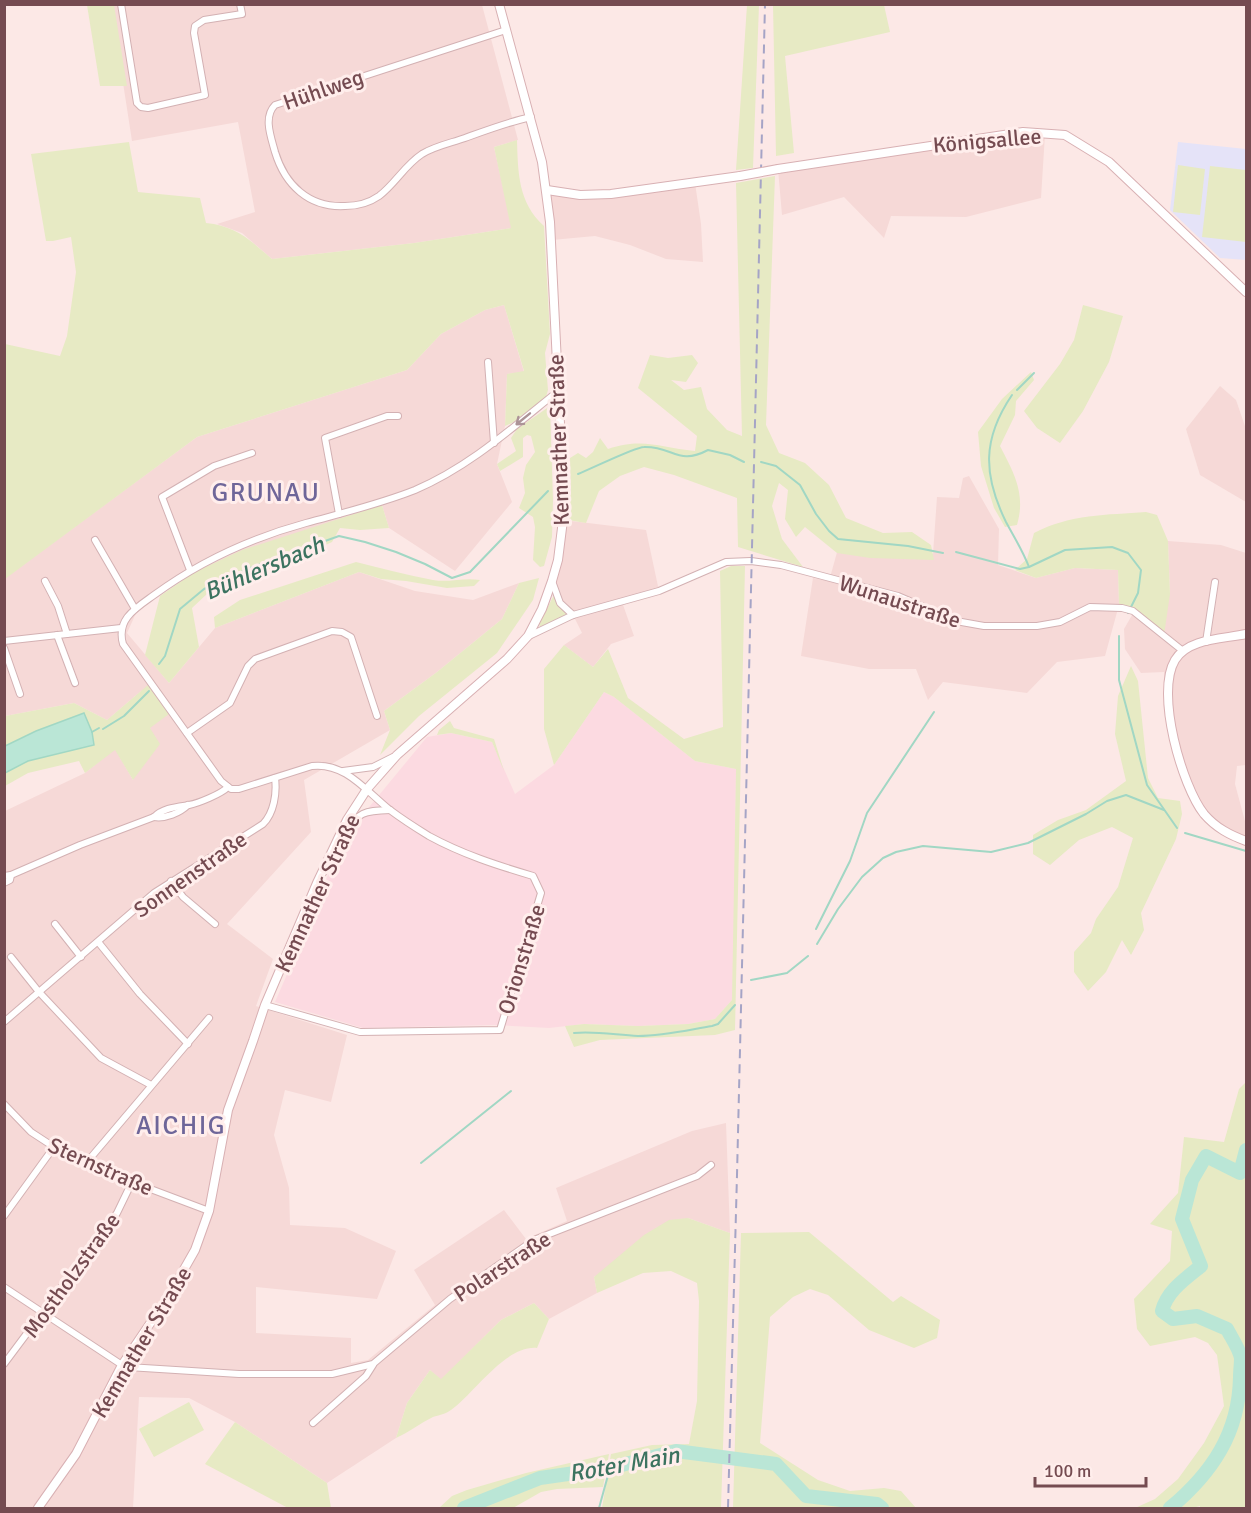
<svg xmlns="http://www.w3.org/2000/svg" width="1251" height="1513" viewBox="0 0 1251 1513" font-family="Signika,sans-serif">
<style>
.residential{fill:#f6d9d7}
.commercial{fill:#fcdae1}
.education{fill:#e5e3f8}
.green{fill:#e7eac4}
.water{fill:#bae6d6;stroke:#a1d7c4;stroke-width:1.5}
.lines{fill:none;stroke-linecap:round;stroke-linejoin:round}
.stream{stroke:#a1d7c4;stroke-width:2}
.river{stroke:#bae6d6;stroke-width:14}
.street-casing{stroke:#d3b1b3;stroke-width:8}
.secondary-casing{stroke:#d8b0b3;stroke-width:10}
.street{stroke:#fff;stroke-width:6}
.secondary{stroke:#fff;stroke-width:8}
.rail{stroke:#a5a4c6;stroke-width:2;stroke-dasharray:9 6;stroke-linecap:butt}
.secondary-bridge-casing{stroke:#d8b0b3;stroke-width:10;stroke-linecap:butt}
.secondary-bridge{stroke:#fff;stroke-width:8}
.oneway{stroke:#ac9397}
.labels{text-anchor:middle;stroke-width:6;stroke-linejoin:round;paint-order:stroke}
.street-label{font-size:22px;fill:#754b51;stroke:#ffeeec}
.water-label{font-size:24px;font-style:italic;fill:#3c7360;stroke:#ffeeec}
.quarter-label{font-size:26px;letter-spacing:1.5px;fill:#6e6699;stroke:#ffeeec}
</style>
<rect width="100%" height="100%" fill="#fce8e6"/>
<g class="residential">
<path d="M 111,5 L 482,5 L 518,140 L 494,147 L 512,228 L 414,243 L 272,259 L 242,233 L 217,224 L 255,212 L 238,122 L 132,141 Z"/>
<path d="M 1045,134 L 1041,198 L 966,217 L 891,216 L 884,238 L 844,197 L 782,215 L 778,169 L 921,147 Z"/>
<path d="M 695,183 L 701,224 L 703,262 L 666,259 L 630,245 L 595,236 L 552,240 L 547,190 L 580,195 Z"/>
<path d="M 504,305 L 524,372 L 507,374 L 505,426 L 497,464 L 512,502 L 455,571 L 389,528 L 382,505 L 193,573 L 137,611 L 127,633 L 169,683 L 215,628 L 359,572 L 415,591 L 473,600 L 519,583 L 502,619 L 437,672 L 384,711 L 390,730 L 304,780 L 311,832 L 227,924 L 273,959 L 256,1006 L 347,1035 L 331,1102 L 285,1090 L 274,1135 L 289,1188 L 290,1225 L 345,1228 L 396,1251 L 377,1299 L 256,1287 L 256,1333 L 351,1338 L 351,1363 L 368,1360 L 435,1305 L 414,1270 L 504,1210 L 526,1239 L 567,1221 L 556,1188 L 692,1131 L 726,1123 L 730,1233 L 688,1218 L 594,1277 L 597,1293 L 549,1319 L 534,1303 L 501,1320 L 441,1380 L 430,1370 L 407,1403 L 396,1438 L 327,1483 L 235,1422 L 189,1398 L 139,1397 L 133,1508 L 5,1508 L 5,811 L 85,773 L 115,749 L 133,780 L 150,728 L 141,691 L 107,720 L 74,703 L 5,716 L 4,579 L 197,437 L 407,370 L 441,334 L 485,310 Z"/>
<path d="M 1220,386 L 1236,400 L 1246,429 L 1246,502 L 1200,475 L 1186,429 Z"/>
<path d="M 969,476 L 999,529 L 998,565 L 1036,578 L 1075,568 L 1118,570 L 1119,605 L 1105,656 L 1057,662 L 1027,693 L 943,682 L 928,700 L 916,669 L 869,669 L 801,656 L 813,578 L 829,581 L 841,538 L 933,554 L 937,497 L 959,498 L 963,478 Z"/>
<path d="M 563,520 L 646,530 L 659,591 L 622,602 L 634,636 L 611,644 L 593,667 L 564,645 L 582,633 L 573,615 L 560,603 L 552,581 Z"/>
<path d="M 1168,541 L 1221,545 L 1246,553 L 1246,765 L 1237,766 L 1235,784 L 1246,825 L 1246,841 L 1228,834 L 1194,802 L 1165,696 L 1164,672 L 1141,673 L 1125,649 L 1124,629 L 1135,610 L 1170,594 Z"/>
</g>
<path class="commercial" d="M 604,692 L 614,697 L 695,761 L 736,769 L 734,985 L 732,1000 L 715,1019 L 688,1024 L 638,1026 L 584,1024 L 549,1028 L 494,1025 L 363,1028 L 275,1002 L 305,933 L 335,857 L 356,823 L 427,737 L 451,733 L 492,742 L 515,794 L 554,765 Z"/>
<path class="education" d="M 1178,142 L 1246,149 L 1246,260 L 1220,258 L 1170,210 Z"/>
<g class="green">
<path d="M 87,5 L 114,5 L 127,86 L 100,86 Z"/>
<path d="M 747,5 L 759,5 L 753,168 L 736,170 Z"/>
<path d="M 773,5 L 884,5 L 890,32 L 785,56 L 794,153 L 776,156 Z"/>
<path d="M 517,140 C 518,172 518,203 544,226 L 550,334 L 545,353 L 548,390 L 546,397 L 514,422 L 505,426 L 507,374 L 524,371 L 504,305 L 485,310 L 441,334 L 407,370 L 197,437 L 5,579 L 5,344 L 60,356 L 67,336 L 76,272 L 71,237 L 53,241 L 46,241 L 31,154 L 129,142 L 138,192 L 200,198 L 206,223 C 236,226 250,240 272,259 L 414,243 L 511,228 L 494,147 Z"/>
<path d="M 1178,165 L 1205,169 L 1200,215 L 1173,212 Z"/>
<path d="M 1210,166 L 1246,170 L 1246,242 L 1202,237 Z"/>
<path d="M 775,176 L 766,425 L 779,453 L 805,463 L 829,485 L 846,518 L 883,533 L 912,532 L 931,545 L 934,560 L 870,558 L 837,553 L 805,527 L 796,537 L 785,519 L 788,490 L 779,483 L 772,506 L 782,539 L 803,567 L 738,547 L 737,498 L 674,475 L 644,467 L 620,476 L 599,491 L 586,523 L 568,520 L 571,489 L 570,458 L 578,453 L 586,458 L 593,452 L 600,438 L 608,449 C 643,437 661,448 695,451 L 697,436 L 638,388 L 650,355 L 668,358 L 692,355 L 698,363 L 686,382 L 671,380 L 684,390 L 701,387 L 707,409 L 727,430 L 742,436 L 736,183 Z"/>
<path d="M 1083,305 L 1123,316 L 1109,362 L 1083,411 L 1060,443 L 1037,428 L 1024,411 L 1060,364 L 1074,340 Z"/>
<path d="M 1031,372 L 1034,380 L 1016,401 L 1015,415 L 1000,446 C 1014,473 1026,494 1017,525 L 1005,527 L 994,508 L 981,466 L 978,432 L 1002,399 Z"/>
<path d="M 550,406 L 553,500 L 552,537 L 544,566 L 540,567 L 533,560 L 535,527 L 533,517 L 519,508 L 525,493 L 523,478 L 526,465 L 535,452 L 531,436 L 527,435 L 523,438 L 523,457 L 500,471 L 497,464 L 516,451 L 511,438 L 517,429 Z"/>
<path d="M 382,505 L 389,528 L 360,530 L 340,528 L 332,542 L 267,573 L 246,577 L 207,594 L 192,608 L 199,647 L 169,683 L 145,655 L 160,596 L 193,573 L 242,550 Z"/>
<path d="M 1146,512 L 1157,515 L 1168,541 L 1170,594 L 1164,635 L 1119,605 L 1118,570 L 1075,568 L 1036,578 L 1015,570 L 1027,559 L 1034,533 C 1070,514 1107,515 1146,512 Z"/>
<path d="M 356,562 C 381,568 407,575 433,580 C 449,583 464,577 480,580 L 474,586 L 447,588 L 406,581 L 381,579 L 359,572 L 215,628 L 214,617 L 240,600 Z"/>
<path d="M 731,566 L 745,566 L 735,1030 L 715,1035 L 600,1040 L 574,1047 L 565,1026 L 584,1024 L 638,1026 L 688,1024 L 715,1019 L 732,1000 L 736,769 L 695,761 L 614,697 L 604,692 L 554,765 L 544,729 L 544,669 L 564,645 L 593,667 L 608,649 L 628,698 L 684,739 L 723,727 L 720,571 Z"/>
<path d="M 539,578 L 533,600 L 497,653 L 419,716 L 380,755 L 390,730 L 384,711 L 437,672 L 502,619 L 519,583 Z"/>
<path d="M 555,593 L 569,614 L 540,627 L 539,624 Z"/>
<path d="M 1131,666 L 1138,681 L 1148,778 L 1158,798 L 1180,801 L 1182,814 L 1176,839 L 1141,913 L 1144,930 L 1131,955 L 1122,940 L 1106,972 L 1088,991 L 1074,972 L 1074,952 L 1091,933 L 1096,919 L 1118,887 L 1133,838 L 1112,827 L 1079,840 L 1050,865 L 1033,854 L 1033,835 L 1058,820 L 1086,810 L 1126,781 L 1115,734 L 1118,696 Z"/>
<path d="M 148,685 L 169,714 L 150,728 L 160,744 L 133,780 L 115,750 L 85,773 L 79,761 L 28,773 L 5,786 L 5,716 L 74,703 L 107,720 Z"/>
<path d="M 450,721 L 454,728 L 494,739 L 504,771 L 492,742 L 451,733 L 437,735 L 439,730 Z"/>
<path d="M 1246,1082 L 1246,1508 L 1200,1508 L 1200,1506 L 1192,1508 L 1135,1508 L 1155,1499 L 1178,1479 L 1204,1443 L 1224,1406 L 1217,1355 L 1208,1343 L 1195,1337 L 1150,1346 L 1137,1329 L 1134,1299 L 1170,1261 L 1172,1231 L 1150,1224 L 1178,1193 L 1184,1137 L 1224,1142 L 1239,1089 Z"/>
<path d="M 688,1218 L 730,1233 L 721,1508 L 602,1508 L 611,1454 L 652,1445 L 689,1444 L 697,1401 L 699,1301 L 697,1283 L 671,1271 L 643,1273 L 597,1293 L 594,1277 L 644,1235 L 669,1220 Z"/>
<path d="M 809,1232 L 893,1302 L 901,1296 L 940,1320 L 937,1338 L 914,1348 L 869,1330 L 828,1295 L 810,1289 L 793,1297 L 770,1317 L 760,1443 L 818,1480 L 850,1491 L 884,1488 L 901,1491 L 916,1508 L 733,1508 L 741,1233 Z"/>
<path d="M 534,1303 L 549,1319 L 537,1348 C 505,1345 473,1395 451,1410 C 446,1414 439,1415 433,1417 C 420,1423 410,1432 396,1438 L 407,1403 L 430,1370 L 441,1379 L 501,1320 Z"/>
<path d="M 189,1402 L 204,1430 L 154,1457 L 139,1429 Z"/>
<path d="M 235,1422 L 327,1483 L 331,1508 L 288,1508 L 205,1464 Z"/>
<path d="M 609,1454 L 603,1487 L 557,1489 L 541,1492 L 513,1508 L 439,1508 L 452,1496 L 467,1490 L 526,1473 Z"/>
</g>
<path class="water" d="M 84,713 L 92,732 L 94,745 L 28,761 L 5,773 L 5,746 L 36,731 Z"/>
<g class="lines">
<g class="stream">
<path d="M 1017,390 L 1034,373"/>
<path d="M 1012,395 C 982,439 983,475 1006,522 C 1014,537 1023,551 1029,567"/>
<path d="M 761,462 L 776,466 L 800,485 L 816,514 L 829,531 L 838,539 L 908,546 L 943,553"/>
<path d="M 578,474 C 591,469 635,447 644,447 C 673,446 678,466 708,450 L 730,455 L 744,462"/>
<path d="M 956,552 L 1020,569 L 1029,567 L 1065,550 L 1112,547 L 1128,553 L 1141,570 L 1138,593 L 1128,613"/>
<path d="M 1119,636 L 1119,680 L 1147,785 L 1177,828"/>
<path d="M 159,664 L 165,656 L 180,609 L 204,589 L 250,568 L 339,536 L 365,542 L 396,552 L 425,564 L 452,578 L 470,572 L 548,491"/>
<path d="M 103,729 L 124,716 L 149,691"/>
<path d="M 92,732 L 99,728"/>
<path d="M 1185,833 L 1246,851"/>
<path d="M 816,929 L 850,861 L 867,813 L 934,712"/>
<path d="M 817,944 L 838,909 L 862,877 L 883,858 L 896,852 L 923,846 L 991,852 L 1028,843 L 1086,814 L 1107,801 L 1126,795 L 1164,810"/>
<path d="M 751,980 L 787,973 L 808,956"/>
<path d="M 574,1033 C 596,1031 616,1035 638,1036 C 663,1036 688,1030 712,1026 L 718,1024 L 735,1005"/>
<path d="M 421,1163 L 511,1091"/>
<path d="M 599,1508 L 610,1468"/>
</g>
<g class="river">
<path d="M 464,1508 L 540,1478 L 610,1468 L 676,1451 L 776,1464 L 806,1496 L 877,1504 L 882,1508"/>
<path d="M 1170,1508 C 1212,1473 1239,1433 1240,1377 C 1240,1371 1241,1364 1241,1358 C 1239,1348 1231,1337 1227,1329 L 1197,1316 L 1173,1319 L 1162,1311 C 1167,1291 1185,1279 1201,1266 L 1182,1219 L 1192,1180 L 1206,1156 L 1240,1173 L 1246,1150"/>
</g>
<g class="street-casing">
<g id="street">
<path d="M 121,4 L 137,103 L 141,107 L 148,108 L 205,95 L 194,33 L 195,26 L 204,20 L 242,14 L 240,4"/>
<path d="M 506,30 L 275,105 C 263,117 271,137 275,152 C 285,185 309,208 345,206 C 357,206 369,203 379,196 C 395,184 405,165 422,154 C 435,146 451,143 465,138 C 487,130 508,122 531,117"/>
<path d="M 488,362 L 494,443"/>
<path d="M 339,514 L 325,438 L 387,416 L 398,416"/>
<path d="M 95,540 L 135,609"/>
<path d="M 190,570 L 162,497 L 214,466 L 252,453"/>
<path d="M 45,581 L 58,606 L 67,634"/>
<path d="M 552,581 L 560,603 L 573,615"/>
<path d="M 57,635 L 75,683"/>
<path d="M 529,636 L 573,615 L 659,591 L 726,562 L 751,561 L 781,565 L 898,596 L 956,621 L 984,626 L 1037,626 L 1060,622 L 1090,607 L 1122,608 L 1133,611 L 1183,651"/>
<path d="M 4,641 L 121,628"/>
<path d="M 1206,642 L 1215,582"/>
<path d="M 4,648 L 20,694"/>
<path d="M 187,733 L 230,703 L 248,666 L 255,659 L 332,631 L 342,632 L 351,637 L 377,716"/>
<path d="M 343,771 L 373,767 L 393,757"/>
<path d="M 154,817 C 165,819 180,813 188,805"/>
<path d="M 343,834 C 361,812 361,811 390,810"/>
<path d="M 4,876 L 11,875 L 80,845 L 154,817 C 163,808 176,807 189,805 C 199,803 221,794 228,787"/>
<path d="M 171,881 L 183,897 L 215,924"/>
<path d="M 4,883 L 10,880 L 11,875"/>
<path d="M 55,924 L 81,957"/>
<path d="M 99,943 L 140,994 L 188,1044"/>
<path d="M 11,957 L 39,992 L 101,1058 L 151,1085"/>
<path d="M 265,1005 L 360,1032 L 500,1030 L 541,893 L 533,876 C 496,865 462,854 429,836 C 416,828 402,819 390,810 C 366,791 345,762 312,766 L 239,789 L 231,789 L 221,781 L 123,644 C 116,619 136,608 154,595 C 199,562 251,538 306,523 C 342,513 380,504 415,490 C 469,467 512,428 557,392"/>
<path d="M 4,1022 L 154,893 L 263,824 C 274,813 277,793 275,778"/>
<path d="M 4,1104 L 31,1132 L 54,1147 L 132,1182 L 209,1211"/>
<path d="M 87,1162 L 209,1018"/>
<path d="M 4,1216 L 54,1147"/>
<path d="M 4,1287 L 122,1365 L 128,1367 L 239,1374 L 332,1374 L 373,1364 L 450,1299 L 534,1240 L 697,1176 L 711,1165"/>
<path d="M 4,1364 L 117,1213 L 132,1182"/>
<path d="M 313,1423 L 366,1376 L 373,1365"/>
</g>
</g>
<g class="secondary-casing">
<g id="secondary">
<path d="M 778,169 L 1023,132 L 1065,135 L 1109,162 L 1246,292"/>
<path d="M 547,190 L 580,195 L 611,194 L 740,176"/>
<path d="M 1246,634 C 1224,639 1188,638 1175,660 C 1155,693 1182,786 1204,814 C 1216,828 1230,835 1246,841"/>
<path d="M 38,1508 L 76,1454 L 122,1365 L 170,1294 L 195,1250 L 209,1211 L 228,1110 L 253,1041 L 265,1005 L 317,883 L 347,820 L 367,789 L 397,755 L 507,659 L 528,636 L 542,609 L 552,581 L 558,560 L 563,520 L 562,464 L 550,222 L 542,162 L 499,4"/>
</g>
</g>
<use href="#street" class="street"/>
<use href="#secondary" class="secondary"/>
<path class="rail" d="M 728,1508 L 737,1175 L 765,4"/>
<g class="secondary-bridge-casing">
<path id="secondary-bridge" d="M 740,176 L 778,169"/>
</g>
<use href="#secondary-bridge" class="secondary-bridge"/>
</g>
<defs><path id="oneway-shaft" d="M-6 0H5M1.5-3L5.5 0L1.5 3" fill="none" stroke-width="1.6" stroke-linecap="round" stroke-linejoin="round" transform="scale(1.5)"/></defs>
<use class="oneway" href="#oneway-shaft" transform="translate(523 419) rotate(141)"/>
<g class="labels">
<g class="street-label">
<text transform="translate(323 89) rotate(-19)" y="8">Hühlweg</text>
<text transform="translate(987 140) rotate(-5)" y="8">Königsallee</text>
<text transform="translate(558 440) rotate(-92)" y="8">Kemnather Straße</text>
<text transform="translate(900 601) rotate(18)" y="8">Wunaustraße</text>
<text transform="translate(190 874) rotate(-35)" y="8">Sonnenstraße</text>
<text transform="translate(317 893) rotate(-65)" y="8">Kemnather Straße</text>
<text transform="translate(521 959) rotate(-73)" y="8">Orionstraße</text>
<text transform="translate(101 1166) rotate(24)" y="8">Sternstraße</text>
<text transform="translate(502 1266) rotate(-33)" y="8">Polarstraße</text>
<text transform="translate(71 1275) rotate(-54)" y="8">Mostholzstraße</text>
<text transform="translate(141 1342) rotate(-59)" y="8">Kemnather Straße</text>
</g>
<g class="water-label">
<text transform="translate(264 568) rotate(-23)" y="8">Bühlersbach</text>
<text transform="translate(624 1464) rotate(-10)" y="8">Roter Main</text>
</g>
<g class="quarter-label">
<text x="266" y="501">GRUNAU</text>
<text x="181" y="1134">AICHIG</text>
</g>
</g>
<rect width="1251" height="1513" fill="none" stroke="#754b51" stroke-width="12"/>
<path d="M1035 1477v9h111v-9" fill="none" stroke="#754b51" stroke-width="3"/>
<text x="1044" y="1477" font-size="18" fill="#754b51" stroke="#ffeeec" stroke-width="4.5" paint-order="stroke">100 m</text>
</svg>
